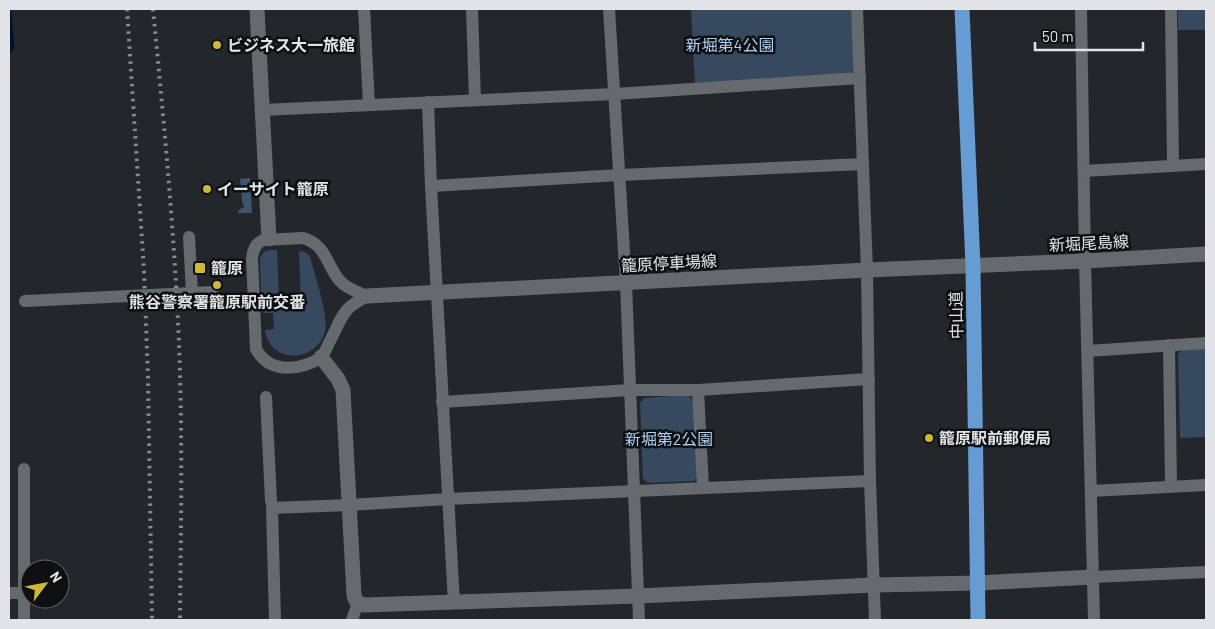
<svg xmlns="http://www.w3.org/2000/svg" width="1215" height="629" viewBox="0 0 1215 629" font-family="Barlow,'Noto Sans JP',sans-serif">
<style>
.green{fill:#36495e}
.forest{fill:#3d556e}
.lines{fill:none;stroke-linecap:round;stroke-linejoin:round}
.stream{stroke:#001227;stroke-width:4.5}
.street{stroke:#656a6f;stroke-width:12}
.secondary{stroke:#656a6f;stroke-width:15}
.highway{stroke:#669bd3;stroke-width:15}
.rail{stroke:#878a8d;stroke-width:4;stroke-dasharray:2.5 5;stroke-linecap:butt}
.poi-dot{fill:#cdb938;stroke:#0e0f11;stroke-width:2}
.labels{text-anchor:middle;stroke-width:5;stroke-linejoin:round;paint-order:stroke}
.poi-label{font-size:16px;font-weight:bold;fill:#e2e4e7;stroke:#0e0f11;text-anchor:start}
.park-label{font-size:16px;fill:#add1f6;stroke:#0e0f11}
.street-label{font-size:16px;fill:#e2e4e7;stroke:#0e0f11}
</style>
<rect width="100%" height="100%" fill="#23272b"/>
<g class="green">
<path d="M 691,9 L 851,9 L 854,70 L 849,75 L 695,84 Z"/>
<rect x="1178" y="9" width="28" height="21"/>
<path d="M 269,250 L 277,250 L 279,296 L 264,296 L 261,293 L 260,258 L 264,252 Z"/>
<path d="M 299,251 L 305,252 L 310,256 C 314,273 329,316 325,331 C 317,363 270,365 265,330 L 274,329 L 273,313 L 263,313 L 262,310 L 295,309 L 298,307 L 301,304 Z"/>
<path d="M 1183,349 L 1206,349 L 1206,437 L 1180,438 L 1178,354 Z"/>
<path d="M 688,395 L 695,401 L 699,475 L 694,481 L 648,483 L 643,479 L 640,403 L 644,398 Z"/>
</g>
<path class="forest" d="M 250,178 L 252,213 L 238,213 L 239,210 L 244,207 L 242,201 L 240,179 Z"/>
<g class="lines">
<path class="stream" d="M 9,12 L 12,48 L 9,51"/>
<g class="street">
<path d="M 364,9 L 369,105"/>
<path d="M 472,9 L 475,100"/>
<path d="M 609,9 L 626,283 L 639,620"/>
<path d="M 857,9 L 867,270 L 870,481 L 875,620"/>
<path d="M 1081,9 L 1085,261 L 1094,620"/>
<path d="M 1171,9 L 1173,166"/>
<path d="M 428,102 L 431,186 L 454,603"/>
<path d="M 262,110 L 615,94 L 860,78"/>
<path d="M 1084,171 L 1206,164"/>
<path d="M 431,186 L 620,175 L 863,164"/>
<path d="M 189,237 L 192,293"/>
<path d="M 303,238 C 327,245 326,265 340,281 C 347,289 358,292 367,296 C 362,299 356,302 351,306 C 341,314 337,328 331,339 C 328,344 326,351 322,356 C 318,360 311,363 305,365 C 286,371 266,368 256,349 L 252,259 C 253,250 255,244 263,240 Z"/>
<path d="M 25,301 L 213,292"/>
<path d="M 1169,345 L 1171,486"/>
<path d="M 1088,351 L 1206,343"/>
<path d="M 698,390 L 703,488"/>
<path d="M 266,397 L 271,501"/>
<path d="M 442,402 L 630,390 L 698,390 L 869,379"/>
<path d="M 24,469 L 24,598"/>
<path d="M 1091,491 L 1206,485"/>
<path d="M 1093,577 L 1206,572"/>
<path d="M 9,593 L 20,593 L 24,598 L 24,620"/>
<path d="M 275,620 L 272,508 L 349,505 L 448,499 L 870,481"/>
<path d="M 352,620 L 358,603"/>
</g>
<g class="secondary">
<path d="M 257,9 L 269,239"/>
<path d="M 367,296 L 867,270 L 1085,261 L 1206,254"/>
<path d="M 321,357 L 338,379 L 343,390 L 354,595 C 355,601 358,603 364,605 L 638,596 L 874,585 L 977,583 L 1093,577"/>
</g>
<path class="highway" d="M 962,9 L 973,266 L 978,620"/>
<g class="rail">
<path d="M 127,9 L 144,271 L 148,378 L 152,620"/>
<path d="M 153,9 C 163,113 173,217 178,322 C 183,421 181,521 180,620"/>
</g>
</g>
<g class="poi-dot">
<circle cx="217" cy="45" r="5"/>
<circle cx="207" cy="189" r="5"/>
<rect x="194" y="262" width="12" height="12" rx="2.5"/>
<circle cx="217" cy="285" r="5"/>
<circle cx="929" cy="438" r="5"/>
</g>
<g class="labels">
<g class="poi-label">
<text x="227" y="51">ビジネス大一旅館</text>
<text x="217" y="195">イーサイト籠原</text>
<text x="211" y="274">籠原</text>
<text x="217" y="308" text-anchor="middle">熊谷警察署籠原駅前交番</text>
<text x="939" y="444">籠原駅前郵便局</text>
</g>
<g class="park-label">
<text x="730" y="51">新堀第4公園</text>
<text x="669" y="445">新堀第2公園</text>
</g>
<g class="street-label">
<text transform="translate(1089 243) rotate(-3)" y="6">新堀尾島線</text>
<text transform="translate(669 263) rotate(-3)" y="6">籠原停車場線</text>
<text transform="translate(956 315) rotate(-91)" y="6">中山道</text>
</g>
</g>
<rect width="1215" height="629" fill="none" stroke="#e2e4e7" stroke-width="20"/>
<g transform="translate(45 584) rotate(58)"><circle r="24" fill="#0e0f11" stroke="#636467"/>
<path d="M0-4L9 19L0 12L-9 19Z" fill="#cdb938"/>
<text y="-8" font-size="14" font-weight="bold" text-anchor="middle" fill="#e2e4e7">N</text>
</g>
<path d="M1035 42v8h108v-8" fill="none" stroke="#e2e4e7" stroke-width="2.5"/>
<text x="1042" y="42" font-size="15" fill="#e2e4e7" stroke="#0e0f11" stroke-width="4" paint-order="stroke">50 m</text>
</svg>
